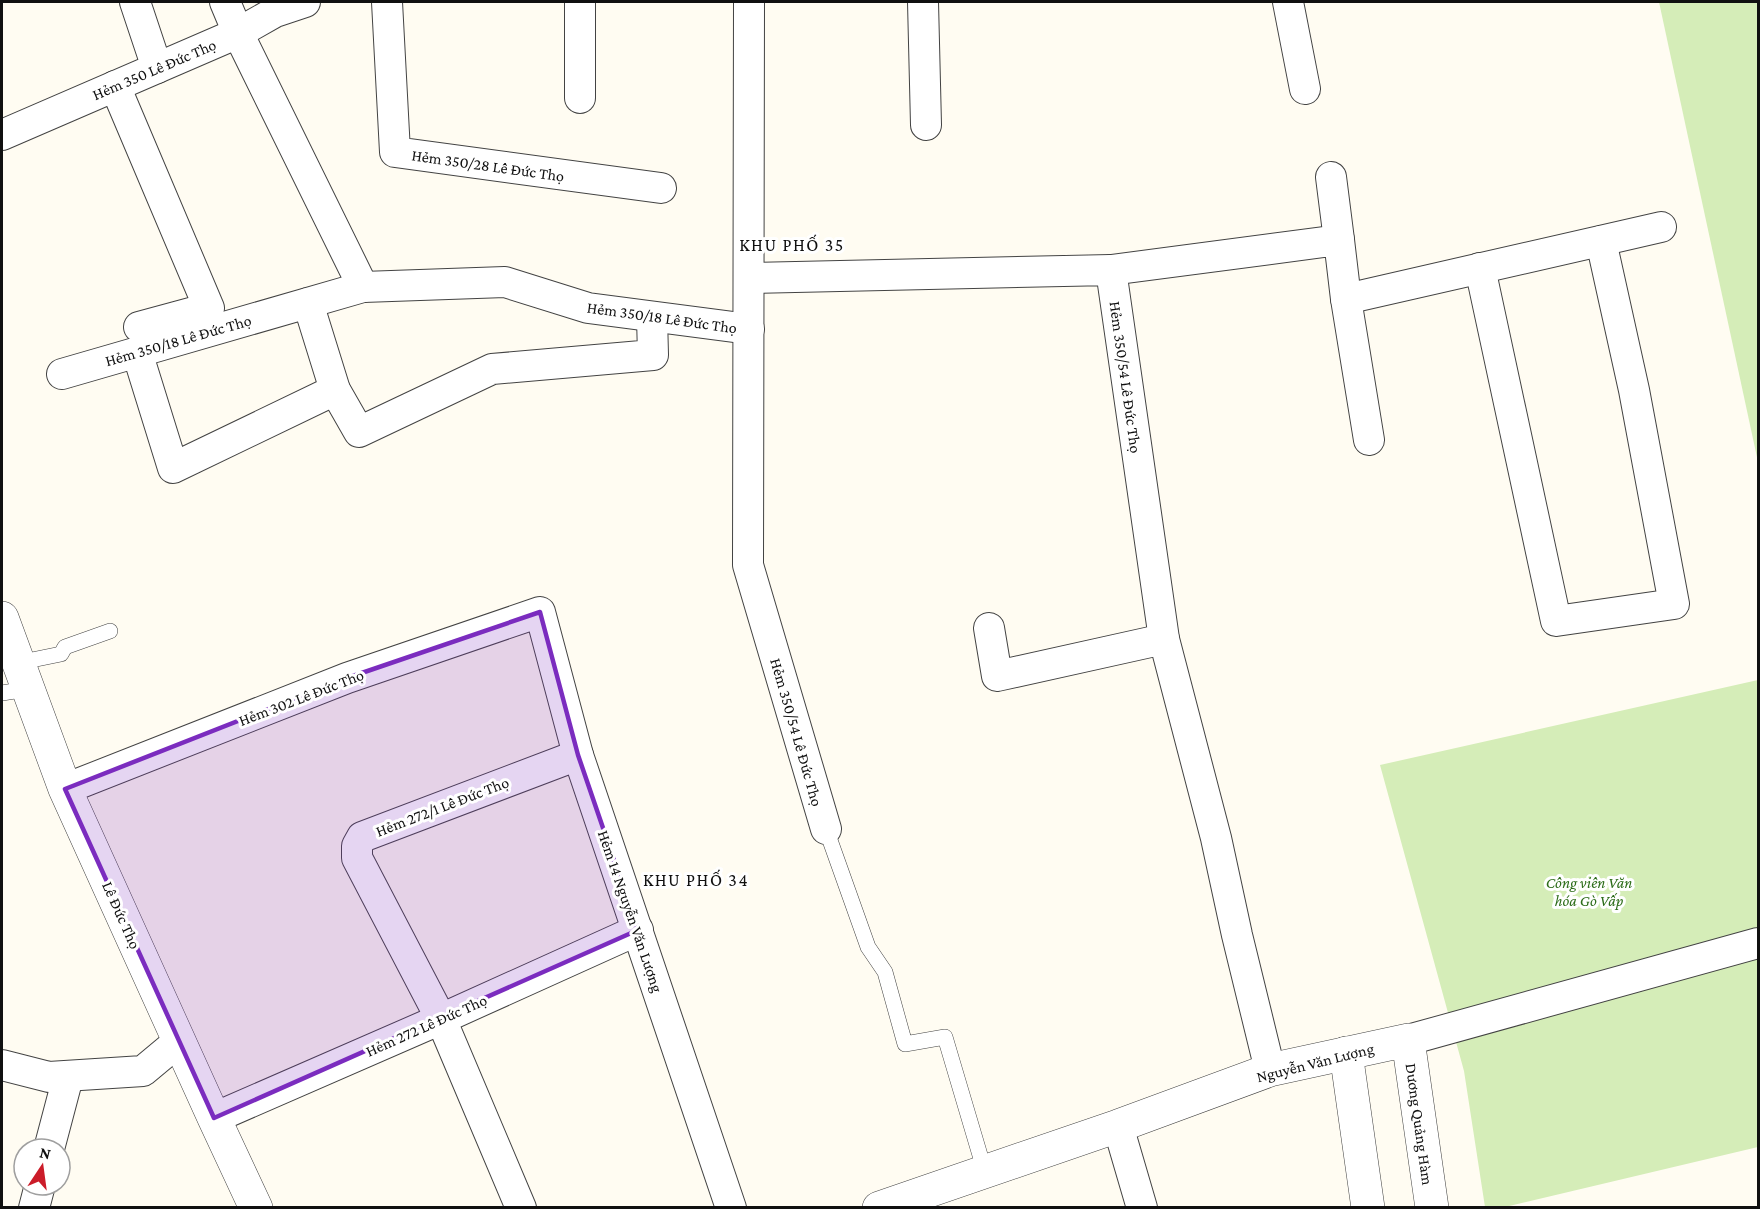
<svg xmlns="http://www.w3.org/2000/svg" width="1760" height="1209" viewBox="0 0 1760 1209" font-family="'Crimson Pro',serif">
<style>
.green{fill:#d5edb8}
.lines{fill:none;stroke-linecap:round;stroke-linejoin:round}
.service-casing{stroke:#434343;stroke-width:16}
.minor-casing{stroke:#434343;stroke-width:32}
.tertiary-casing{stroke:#434343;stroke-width:34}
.service{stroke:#fff;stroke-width:15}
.minor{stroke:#fff;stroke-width:30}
.tertiary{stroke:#fff;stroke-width:33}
.marked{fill:#7b2cbf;fill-opacity:0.2;stroke:#7b2cbf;stroke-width:4.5;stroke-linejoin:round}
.labels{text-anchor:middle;stroke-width:6;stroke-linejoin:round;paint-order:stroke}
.street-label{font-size:16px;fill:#101010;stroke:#fff}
.park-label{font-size:16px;font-style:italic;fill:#2d6d1a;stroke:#fff}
.neighbourhood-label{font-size:18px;letter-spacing:1.5px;fill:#101010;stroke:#fff}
</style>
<rect width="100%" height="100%" fill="#fffcf2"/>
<g class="green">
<path d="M 1659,2 L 1758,2 L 1758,462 Z"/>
<path d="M 1758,680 L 1758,1147 L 1505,1207 L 1485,1207 L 1464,1071 L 1380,765 Z"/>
</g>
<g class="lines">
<g class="service-casing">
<g id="service">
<path d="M 17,663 L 61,654 L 65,647 L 110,631"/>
<path d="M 2,693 L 27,689"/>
<path d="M 826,829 L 868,947 L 885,972 L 905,1044 L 945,1037 L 985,1172"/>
</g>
</g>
<g class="minor-casing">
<g id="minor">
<path d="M 135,2 L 157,68"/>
<path d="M 225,2 L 238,33 L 363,287"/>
<path d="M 387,2 L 395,152 L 661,188"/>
<path d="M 749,2 L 748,565 L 826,829"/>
<path d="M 923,2 L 926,125"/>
<path d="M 1288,2 L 1305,89"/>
<path d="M 115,86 L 209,308 L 139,327"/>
<path d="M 580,98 L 580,2"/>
<path d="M 2,135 L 238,33 L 275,12 L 305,2"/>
<path d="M 1331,177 L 1339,240"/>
<path d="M 1480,268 L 1556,621 L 1674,604 L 1634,390 L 1601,241"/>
<path d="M 1111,270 L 1339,240 L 1346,299 L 1369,440"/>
<path d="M 749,278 L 1111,270 L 1164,639 L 1216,838 L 1237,935 L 1270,1070"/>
<path d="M 1346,299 L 1661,227"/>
<path d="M 308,303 L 335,390 L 359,432 L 492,369 L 653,355 L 652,317"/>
<path d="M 137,352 L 173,468 L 335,390"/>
<path d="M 62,374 L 363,287 L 505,282 L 588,308 L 749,329"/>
<path d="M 989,628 L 997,676 L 1164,639"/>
<path d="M 65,789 L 347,678 L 540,612 L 578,755 L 731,1208"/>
<path d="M 1408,1040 L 1758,943"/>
<path d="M 2,1065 L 49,1077 L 143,1071 L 179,1041"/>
<path d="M 214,1118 L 441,1019 L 638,930"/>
<path d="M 1118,1126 L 1142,1208"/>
<path d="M 49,1149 L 68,1077"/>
<path d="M 34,1208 L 40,1185"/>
<path d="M 521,1208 L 441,1019 L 357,858 L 357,846 L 362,837 L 578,755"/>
</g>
</g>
<g class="tertiary-casing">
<g id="tertiary">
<path d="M 2,618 L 65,789 L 214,1118 L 256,1208"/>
<path d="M 1346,1053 L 1368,1208"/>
<path d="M 879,1208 L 1118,1126 L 1270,1070 L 1408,1040 L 1432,1208"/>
</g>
</g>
<use href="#service" class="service"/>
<use href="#minor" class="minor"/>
<use href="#tertiary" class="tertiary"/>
</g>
<path class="marked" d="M 540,612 L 578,755 L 638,930 L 214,1118 L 65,789 L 347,678 Z"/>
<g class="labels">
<g class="street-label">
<text transform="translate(154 69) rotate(-23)" y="6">Hẻm 350 Lê Đức Thọ</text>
<text transform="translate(488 165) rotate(8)" y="6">Hẻm 350/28 Lê Đức Thọ</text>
<text transform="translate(662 317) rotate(8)" y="6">Hẻm 350/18 Lê Đức Thọ</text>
<text transform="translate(178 340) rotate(-16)" y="6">Hẻm 350/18 Lê Đức Thọ</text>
<text transform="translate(1126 377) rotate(82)" y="6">Hẻm 350/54 Lê Đức Thọ</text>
<text transform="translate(301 697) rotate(-21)" y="6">Hẻm 302 Lê Đức Thọ</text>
<text transform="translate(797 732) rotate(74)" y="6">Hẻm 350/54 Lê Đức Thọ</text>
<text transform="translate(442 806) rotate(-21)" y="6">Hẻm 272/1 Lê Đức Thọ</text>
<text transform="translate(631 911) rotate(71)" y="6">Hẻm 14 Nguyễn Văn Lượng</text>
<text transform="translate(122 915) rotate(66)" y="6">Lê Đức Thọ</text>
<text transform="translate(426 1025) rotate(-24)" y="6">Hẻm 272 Lê Đức Thọ</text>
<text transform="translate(1315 1062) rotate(-14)" y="6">Nguyễn Văn Lượng</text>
<text transform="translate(1420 1124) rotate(82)" y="6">Dương Quảng Hàm</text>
</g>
<g class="park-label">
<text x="1589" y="888">Công viên Văn<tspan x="1589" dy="18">hóa Gò Vấp</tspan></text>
</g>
<g class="neighbourhood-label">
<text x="792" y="251">KHU PHỐ 35</text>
<text x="696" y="886">KHU PHỐ 34</text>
</g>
</g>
<rect width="1760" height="1209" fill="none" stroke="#101010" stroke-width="6"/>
<g transform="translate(42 1167) rotate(13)"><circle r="28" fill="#ffffff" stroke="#9f9f9f" stroke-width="1.5"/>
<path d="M0-4.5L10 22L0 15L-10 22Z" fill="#cb1c29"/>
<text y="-9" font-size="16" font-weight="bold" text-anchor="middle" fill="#101010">N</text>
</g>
</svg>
